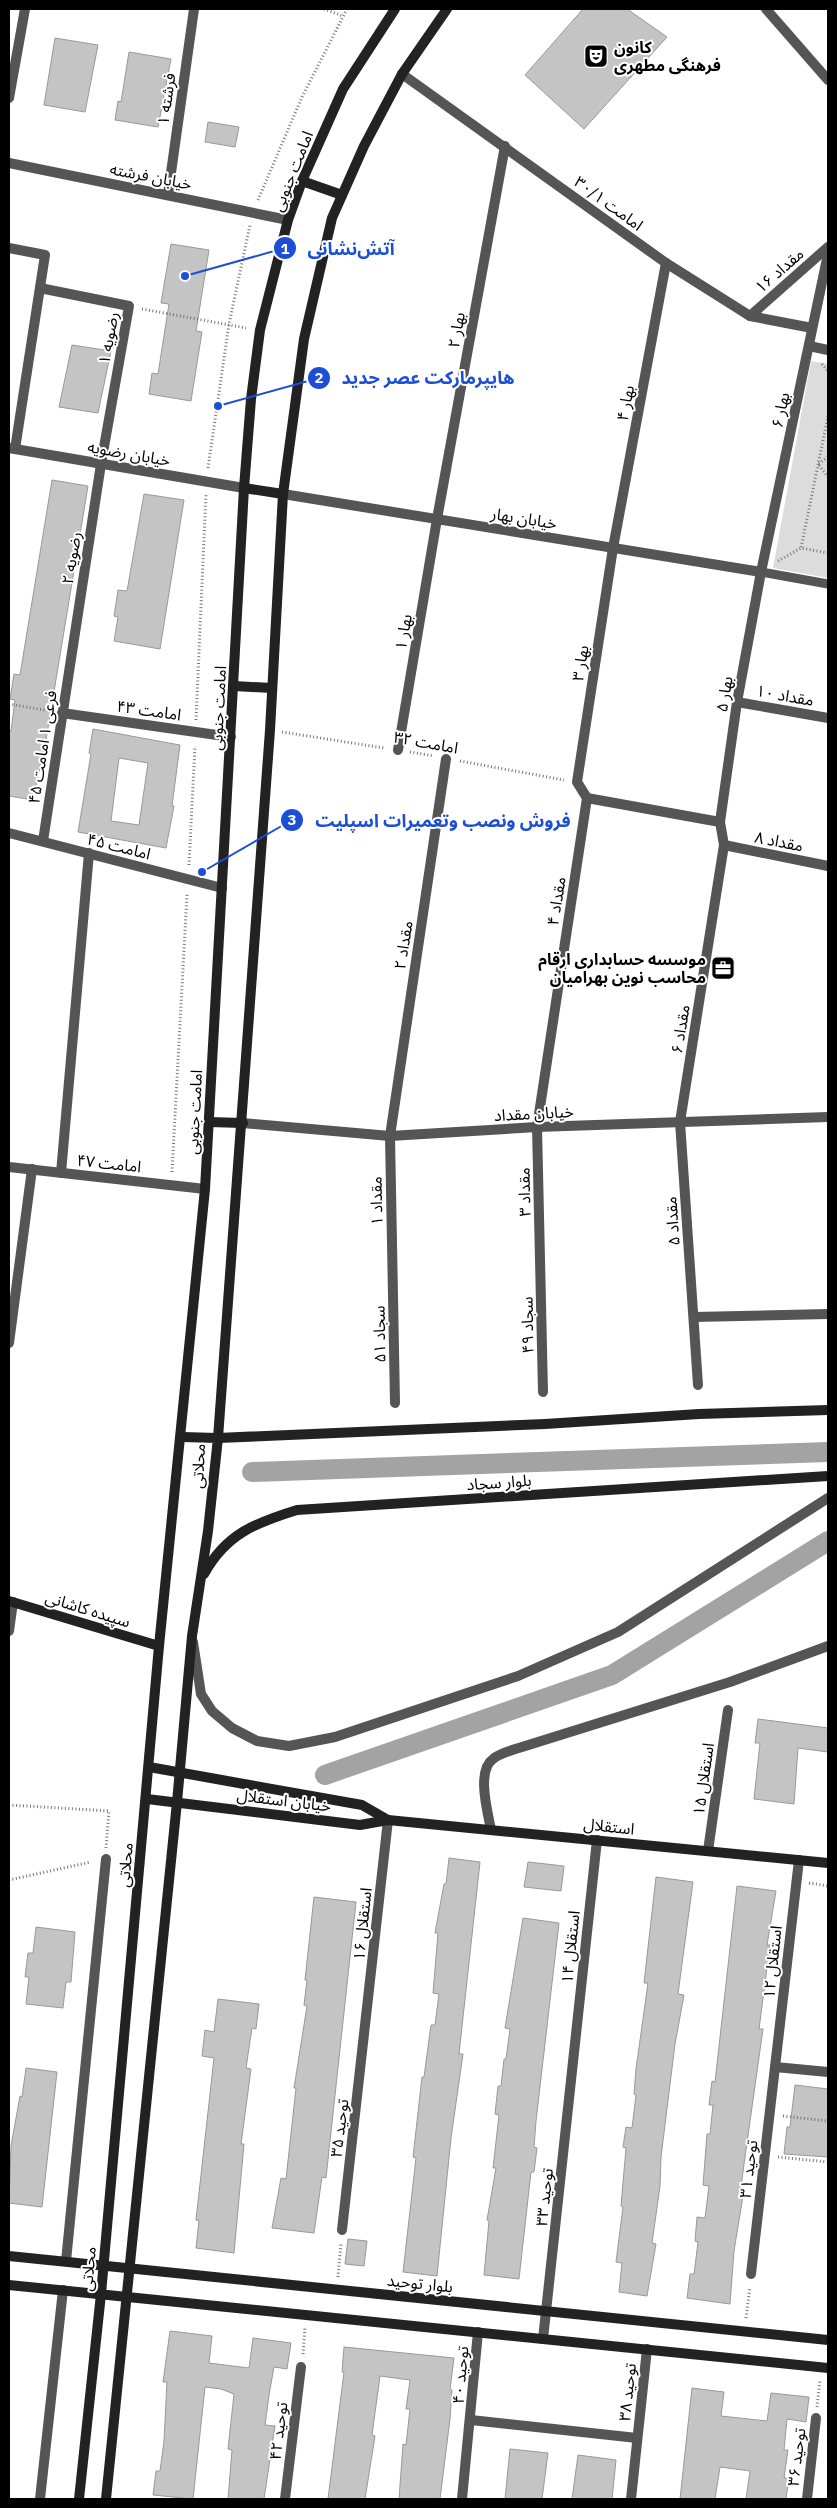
<svg xmlns="http://www.w3.org/2000/svg" width="837" height="2508" viewBox="0 0 837 2508" font-family="'IBM Plex Sans','Noto Sans Arabic',sans-serif">
<style>
.green{fill:#dcdcdc}
.lines{fill:none;stroke-linecap:round;stroke-linejoin:round}
.canal{stroke:#a3a3a3;stroke-width:20}
.building{fill:#c4c4c4;stroke:#999;fill-rule:evenodd}
.path{stroke:#777;stroke-width:3;stroke-dasharray:1 2.5;stroke-linecap:butt}
.lane{stroke:#555;stroke-width:9}
.street{stroke:#555;stroke-width:10}
.secondary{stroke:#222;stroke-width:10}
.labels{text-anchor:middle;stroke-width:4;stroke-linejoin:round;paint-order:stroke}
.poi-label{font-size:16px;font-weight:bold;fill:#000;stroke:#fff;text-anchor:start}
.street-label{font-size:16px;fill:#000;stroke:#fff}
.leader{fill:none;stroke:#1d4ed8;stroke-width:2}
.callout-dot{fill:#1d4ed8;stroke:#fff;stroke-width:2}
.mark-label{font-size:15px;text-anchor:middle;font-weight:bold;fill:#fff}
.callout-label{font-size:18px;text-anchor:middle;font-weight:bold;fill:#1d4ed8;stroke:#fff;stroke-width:4;stroke-linejoin:round;paint-order:stroke}
</style>
<rect width="100%" height="100%" fill="#fff"/>
<path class="green" d="M 811,361 L 828,364 L 828,578 L 773,568 Z"/>
<g class="lines">
<g class="canal">
<path d="M 252,1472 L 828,1452"/>
<path d="M 325,1775 L 612,1675 L 828,1541"/>
</g>
</g>
<g class="building">
<path d="M 583,9 L 627,9 L 667,37 L 584,129 L 525,75 Z"/>
<path d="M 55,38 L 98,45 L 85,112 L 44,105 Z"/>
<path d="M 129,52 L 171,59 L 158,127 L 115,120 L 118,101 L 121,102 Z"/>
<path d="M 208,122 L 239,127 L 235,147 L 205,142 Z"/>
<path d="M 171,244 L 209,250 L 196,331 L 202,332 L 191,401 L 149,394 L 152,373 L 158,374 L 169,304 L 161,303 Z"/>
<path d="M 72,345 L 111,351 L 98,413 L 59,407 Z"/>
<path d="M 52,480 L 88,486 L 47,734 L 33,800 L 9,796 L 9,731 L 11,731 L 15,700 L 10,699 L 14,674 L 20,675 Z"/>
<path d="M 144,494 L 184,500 L 160,649 L 114,641 L 118,617 L 114,616 L 118,590 L 127,591 Z"/>
<path d="M 93,729 L 180,745 L 172,806 L 174,806 L 166,848 L 78,832 L 91,754 L 89,753 ZM 119,758 L 148,763 L 139,825 L 111,821 Z"/>
<path d="M 758,1719 L 828,1728 L 828,1752 L 798,1748 L 794,1804 L 754,1799 L 760,1743 L 755,1743 Z"/>
<path d="M 449,1858 L 480,1862 L 459,2054 L 463,2054 L 451,2138 L 437,2276 L 403,2272 L 416,2158 L 413,2157 L 422,2077 L 424,2077 L 431,2025 L 435,2025 L 439,1994 L 433,1993 L 438,1933 L 435,1933 L 444,1884 L 446,1884 Z"/>
<path d="M 528,1862 L 564,1866 L 561,1891 L 524,1887 Z"/>
<path d="M 656,1877 L 693,1882 L 678,1994 L 684,1995 L 675,2044 L 661,2157 L 660,2186 L 652,2243 L 656,2244 L 647,2296 L 619,2292 L 622,2263 L 616,2262 L 623,2207 L 621,2206 L 626,2148 L 623,2147 L 626,2127 L 632,2128 L 636,2095 L 634,2094 L 636,2069 L 648,1983 L 644,1983 Z"/>
<path d="M 737,1886 L 776,1891 L 767,1945 L 770,1945 L 759,2029 L 763,2029 L 744,2164 L 740,2195 L 743,2196 L 734,2251 L 730,2304 L 687,2298 L 690,2274 L 694,2274 L 698,2242 L 695,2241 L 697,2217 L 705,2218 L 709,2186 L 703,2185 L 707,2134 L 710,2134 L 713,2105 L 709,2105 L 712,2081 L 715,2082 Z"/>
<path d="M 314,1897 L 356,1902 L 326,2178 L 322,2177 L 314,2233 L 272,2228 L 281,2178 L 286,2179 L 296,2088 L 294,2088 L 307,2006 L 304,2005 L 307,1980 L 305,1980 Z"/>
<path d="M 523,1918 L 559,1923 L 536,2121 L 534,2147 L 537,2148 L 534,2172 L 531,2172 L 519,2279 L 484,2275 L 489,2221 L 487,2220 L 496,2168 L 493,2168 L 499,2115 L 495,2114 L 498,2086 L 501,2086 L 504,2059 L 506,2059 L 510,2029 L 505,2028 Z"/>
<path d="M 36,1927 L 75,1932 L 71,1982 L 66,1982 L 63,2008 L 26,2004 L 29,1977 L 25,1977 L 28,1953 L 33,1953 Z"/>
<path d="M 218,1999 L 259,2004 L 256,2029 L 252,2028 L 246,2068 L 251,2069 L 241,2144 L 244,2144 L 234,2253 L 196,2248 L 199,2221 L 196,2220 L 214,2058 L 202,2056 L 205,2030 L 214,2032 Z"/>
<path d="M 26,2068 L 57,2072 L 42,2207 L 9,2203 L 11,2146 L 20,2096 L 22,2097 Z"/>
<path d="M 795,2085 L 828,2089 L 828,2157 L 784,2154 L 787,2127 L 790,2127 Z"/>
<path d="M 348,2239 L 367,2241 L 364,2266 L 345,2264 Z"/>
<path d="M 170,2331 L 212,2336 L 209,2363 L 249,2368 L 253,2338 L 291,2343 L 287,2369 L 274,2367 L 269,2395 L 265,2425 L 275,2426 L 264,2499 L 228,2499 L 232,2450 L 228,2449 L 234,2394 L 221,2389 L 205,2387 L 193,2499 L 153,2495 L 156,2471 L 160,2471 L 164,2441 L 167,2382 L 163,2382 Z"/>
<path d="M 344,2347 L 454,2358 L 450,2389 L 452,2390 L 450,2419 L 440,2499 L 399,2499 L 403,2444 L 406,2445 L 410,2409 L 406,2409 L 410,2380 L 380,2376 L 372,2435 L 375,2436 L 365,2499 L 328,2499 L 344,2372 L 342,2372 Z"/>
<path d="M 692,2388 L 724,2392 L 721,2416 L 767,2421 L 771,2393 L 809,2397 L 806,2422 L 787,2419 L 784,2450 L 788,2450 L 784,2478 L 789,2478 L 786,2499 L 746,2499 L 750,2471 L 720,2467 L 715,2499 L 680,2499 Z"/>
<path d="M 510,2449 L 548,2453 L 542,2499 L 505,2499 Z"/>
<path d="M 578,2455 L 616,2460 L 612,2499 L 572,2499 Z"/>
</g>
<g class="lines">
<g class="path">
<path d="M 324,9 L 343,16"/>
<path d="M 258,200 L 302,97 L 347,9"/>
<path d="M 142,309 L 246,328"/>
<path d="M 822,364 L 828,371"/>
<path d="M 828,416 L 801,548 L 828,553"/>
<path d="M 828,457 L 818,464 L 828,477"/>
<path d="M 208,468 L 229,324 L 250,225"/>
<path d="M 778,561 L 801,548"/>
<path d="M 9,704 L 50,711"/>
<path d="M 196,720 L 206,494"/>
<path d="M 282,732 L 384,748"/>
<path d="M 410,752 L 434,756"/>
<path d="M 460,761 L 564,780"/>
<path d="M 189,865 L 195,746"/>
<path d="M 172,1172 L 187,894"/>
<path d="M 9,1805 L 109,1811 L 106,1848"/>
<path d="M 9,1880 L 91,1862"/>
<path d="M 809,1883 L 828,1886"/>
<path d="M 783,2116 L 828,2121"/>
<path d="M 778,2157 L 828,2162"/>
<path d="M 338,2277 L 341,2243"/>
<path d="M 746,2318 L 750,2287"/>
<path d="M 303,2354 L 305,2328"/>
<path d="M 817,2407 L 820,2380"/>
</g>
<path class="lane" d="M 761,572 L 828,584"/>
<g class="street">
<path d="M 766,9 L 828,80"/>
<path d="M 402,74 L 666,263 L 750,316 L 812,328"/>
<path d="M 9,98 L 25,9"/>
<path d="M 9,163 L 288,220"/>
<path d="M 168,194 L 194,9"/>
<path d="M 9,248 L 45,255 L 15,449"/>
<path d="M 666,263 L 613,548 L 577,782 L 587,798 L 720,822"/>
<path d="M 40,288 L 129,306 L 101,464 L 43,841"/>
<path d="M 750,316 L 828,247"/>
<path d="M 809,346 L 828,350"/>
<path d="M 9,448 L 244,488"/>
<path d="M 283,494 L 761,572"/>
<path d="M 737,702 L 828,718"/>
<path d="M 62,713 L 231,737"/>
<path d="M 398,750 L 437,519 L 505,146"/>
<path d="M 9,833 L 222,888"/>
<path d="M 724,845 L 828,866"/>
<path d="M 243,1123 L 390,1136 L 537,1127 L 828,1117"/>
<path d="M 9,1167 L 205,1189"/>
<path d="M 61,1173 L 89,853"/>
<path d="M 694,1317 L 828,1314"/>
<path d="M 9,1343 L 32,1169"/>
<path d="M 698,1385 L 680,1122 L 724,845 L 720,822 L 737,702 L 761,572 L 828,254"/>
<path d="M 543,1392 L 537,1127 L 587,798"/>
<path d="M 395,1403 L 390,1136 L 446,759"/>
<path d="M 9,1631 L 13,1602"/>
<path d="M 193,1642 L 201,1694 L 212,1711 L 232,1728 L 257,1741 L 289,1746 L 335,1737 L 518,1676 L 618,1632 L 828,1498"/>
<path d="M 491,1830 C 488,1813 476,1771 493,1759 C 500,1753 513,1750 522,1747 L 730,1682 L 828,1646"/>
<path d="M 708,1851 L 728,1710"/>
<path d="M 775,2067 L 828,2072"/>
<path d="M 342,2230 L 388,1820"/>
<path d="M 66,2261 L 106,1859"/>
<path d="M 751,2274 L 799,1860"/>
<path d="M 543,2339 L 597,1840"/>
<path d="M 471,2420 L 637,2438"/>
<path d="M 40,2499 L 63,2290"/>
<path d="M 285,2499 L 301,2367"/>
<path d="M 462,2499 L 478,2332"/>
<path d="M 631,2499 L 647,2349"/>
<path d="M 807,2499 L 816,2418"/>
</g>
<g class="secondary">
<path d="M 447,9 L 402,74 L 364,146 L 332,218 L 304,339 L 283,494 L 270,730 L 218,1438 L 545,1424 L 699,1414 L 828,1410"/>
<path d="M 302,181 L 342,195"/>
<path d="M 244,488 L 283,494"/>
<path d="M 234,686 L 272,688"/>
<path d="M 209,1122 L 243,1123"/>
<path d="M 204,1574 C 226,1534 255,1523 297,1510 L 828,1476"/>
<path d="M 9,1601 L 159,1646"/>
<path d="M 149,1767 L 362,1805 L 388,1820"/>
<path d="M 147,1799 L 360,1825 L 388,1820 L 828,1863"/>
<path d="M 9,2256 L 828,2340"/>
<path d="M 9,2285 L 828,2368"/>
<path d="M 79,2499 L 101,2294 L 159,1646 L 205,1189 L 244,488 L 251,399 L 260,330 L 288,220 L 302,181 L 343,89 L 395,9"/>
<path d="M 106,2499 L 177,1802 L 192,1636 L 208,1531 L 218,1438 L 182,1437"/>
</g>
</g>
<defs>
<g id="theatre-square" transform="scale(1.25)"><rect x="-9" y="-9" width="18" height="18" rx="4" fill="#000" stroke="#fff"/><path d="M-5-5.5Q0-4 5-5.5V0Q5 5 0 6Q-5 5-5 0ZM-3.3-2.5H-1v1.5H-3.3ZM1-2.5H3.3v1.5H1ZM-2.8 1Q0 5.5 2.8 1Z" fill="#fff"/></g>
<g id="office-square" transform="scale(1.25)"><rect x="-9" y="-9" width="18" height="18" rx="4" fill="#000" stroke="#fff"/><path d="M-6-3h4V-5.5h4V-3h4V5H-6ZM-1-4.5V-3h2v-1.5ZM-6 0V1H6V0Z" fill="#fff"/></g>
</defs>
<g fill-rule="evenodd">
<use href="#theatre-square" x="596" y="56"/>
<use href="#office-square" x="723" y="968"/>
</g>
<g class="labels">
<g class="poi-label">
<text x="614" y="53">کانون<tspan x="614" dy="18">فرهنگی مطهری</tspan></text>
<text x="706" y="965" text-anchor="end">موسسه حسابداری ارقام<tspan x="706" dy="18">محاسب نوین بهرامیان</tspan></text>
</g>
<g class="street-label">
<text transform="translate(166 99) rotate(-82)" y="6">فرشته ۱</text>
<text transform="translate(292 171) rotate(-68)" y="6">امامت جنوبی</text>
<text transform="translate(151 176) rotate(11)" y="6">خیابان فرشته</text>
<text transform="translate(609 203) rotate(36)" y="6">امامت ۳۰/۱</text>
<text transform="translate(779 270) rotate(-41)" y="6">مقداد ۱۶</text>
<text transform="translate(456 330) rotate(-80)" y="6">بهار ۲</text>
<text transform="translate(108 338) rotate(-80)" y="6">رضویه ۱</text>
<text transform="translate(625 403) rotate(-79)" y="6">بهار ۴</text>
<text transform="translate(780 410) rotate(-78)" y="6">بهار ۶</text>
<text transform="translate(129 453) rotate(10)" y="6">خیابان رضویه</text>
<text transform="translate(524 518) rotate(9)" y="6">خیابان بهار</text>
<text transform="translate(71 558) rotate(-81)" y="6">رضویه ۲</text>
<text transform="translate(403 632) rotate(-80)" y="6">بهار ۱</text>
<text transform="translate(580 663) rotate(-81)" y="6">بهار ۳</text>
<text transform="translate(724 694) rotate(-81)" y="6">بهار ۵</text>
<text transform="translate(785 695) rotate(10)" y="6">مقداد ۱۰</text>
<text transform="translate(218 708) rotate(-87)" y="6">امامت جنوبی</text>
<text transform="translate(149 710) rotate(8)" y="6">امامت ۴۳</text>
<text transform="translate(426 742) rotate(10)" y="6">امامت ۳۲</text>
<text transform="translate(42 747) rotate(-81)" y="6">فرعی ۱ امامت ۴۵</text>
<text transform="translate(779 841) rotate(11)" y="6">مقداد ۸</text>
<text transform="translate(119 846) rotate(14)" y="6">امامت ۴۵</text>
<text transform="translate(556 901) rotate(-81)" y="6">مقداد ۴</text>
<text transform="translate(403 945) rotate(-81)" y="6">مقداد ۲</text>
<text transform="translate(680 1029) rotate(-81)" y="6">مقداد ۶</text>
<text transform="translate(194 1112) rotate(-87)" y="6">امامت جنوبی</text>
<text transform="translate(534 1113) rotate(-3)" y="6">خیابان مقداد</text>
<text transform="translate(109 1163) rotate(6)" y="6">امامت ۴۷</text>
<text transform="translate(524 1192) rotate(-91)" y="6">مقداد ۳</text>
<text transform="translate(376 1201) rotate(-91)" y="6">مقداد ۱</text>
<text transform="translate(672 1221) rotate(-94)" y="6">مقداد ۵</text>
<text transform="translate(527 1325) rotate(-91)" y="6">سجاد ۴۹</text>
<text transform="translate(379 1334) rotate(-91)" y="6">سجاد ۵۱</text>
<text transform="translate(198 1466) rotate(-87)" y="6">محلاتی</text>
<text transform="translate(499 1482) rotate(-4)" y="6">بلوار سجاد</text>
<text transform="translate(88 1609) rotate(17)" y="6">سپیده کاشانی</text>
<text transform="translate(703 1779) rotate(-82)" y="6">استقلال ۱۵</text>
<text transform="translate(284 1800) rotate(7)" y="6">خیابان استقلال</text>
<text transform="translate(609 1826) rotate(6)" y="6">استقلال</text>
<text transform="translate(125 1865) rotate(-85)" y="6">محلاتی</text>
<text transform="translate(362 1924) rotate(-84)" y="6">استقلال ۱۶</text>
<text transform="translate(570 1947) rotate(-84)" y="6">استقلال ۱۴</text>
<text transform="translate(772 1962) rotate(-84)" y="6">استقلال ۱۲</text>
<text transform="translate(339 2128) rotate(-83)" y="6">توحید ۳۵</text>
<text transform="translate(748 2169) rotate(-83)" y="6">توحید ۳۱</text>
<text transform="translate(544 2197) rotate(-84)" y="6">توحید ۳۳</text>
<text transform="translate(88 2269) rotate(-85)" y="6">محلاتی</text>
<text transform="translate(420 2283) rotate(6)" y="6">بلوار توحید</text>
<text transform="translate(460 2375) rotate(-85)" y="6">توحید ۴۰</text>
<text transform="translate(627 2392) rotate(-84)" y="6">توحید ۳۸</text>
<text transform="translate(278 2431) rotate(-83)" y="6">توحید ۴۲</text>
<text transform="translate(796 2457) rotate(-83)" y="6">توحید ۳۶</text>
</g>
</g>
<path class="leader" d="M185 276L285 248M218 406L319 378M202 872L292 820"/>
<g class="callout-dot">
<circle cx="185" cy="276" r="5"/>
<circle cx="218" cy="406" r="5"/>
<circle cx="202" cy="872" r="5"/>
<circle cx="285" cy="248" r="12"/>
<circle cx="319" cy="378" r="12"/>
<circle cx="292" cy="820" r="12"/>
</g>
<g class="mark-label">
<text x="285" y="254">1</text>
<text x="319" y="383">2</text>
<text x="292" y="825">3</text>
</g>
<g class="callout-label">
<text x="351" y="255">آتش‌نشانی</text>
<text x="428" y="384">هایپرمارکت عصر جدید</text>
<text x="443" y="827">فروش ونصب وتعمیرات اسپلیت</text>
</g>
<rect width="837" height="2508" fill="none" stroke="#000000" stroke-width="20"/>
</svg>
